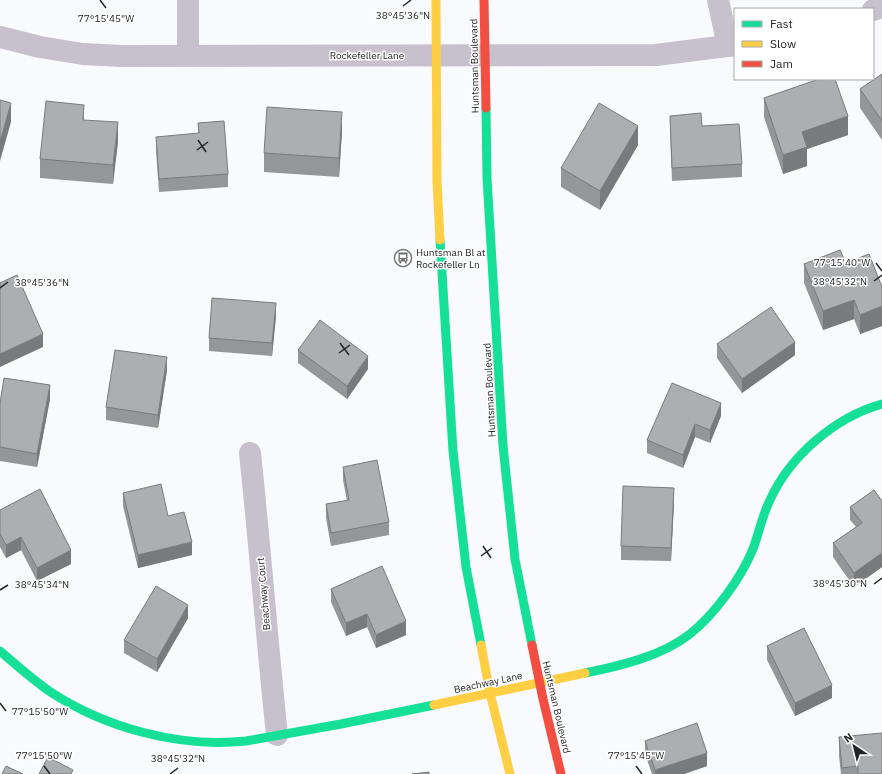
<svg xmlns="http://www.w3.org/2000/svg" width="882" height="774" viewBox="0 0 882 774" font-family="'IBM Plex Sans',sans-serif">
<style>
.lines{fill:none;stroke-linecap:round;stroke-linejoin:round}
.street{stroke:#c7c0cd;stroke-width:22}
.fast{stroke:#16e098;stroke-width:9}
.slow{stroke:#ffcf43;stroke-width:9}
.jam{stroke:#f24e42;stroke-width:9}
.wall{fill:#949697}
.shaded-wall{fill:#787a7b}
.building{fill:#acaeb0;stroke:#787a7b}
.ticks{fill:none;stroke:#232427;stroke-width:1.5}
.labels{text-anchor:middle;stroke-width:3;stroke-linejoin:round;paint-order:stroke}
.street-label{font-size:10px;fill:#232427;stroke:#fff}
.poi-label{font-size:10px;fill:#232427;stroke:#fff;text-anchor:start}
.ticks-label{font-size:10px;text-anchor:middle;fill:#232427;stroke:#fff;stroke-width:3;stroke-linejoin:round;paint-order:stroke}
</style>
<rect width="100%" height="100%" fill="#f8fafd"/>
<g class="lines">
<g class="street">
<path d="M 188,0 L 188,55"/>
<path d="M 718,0 L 728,46"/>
<path d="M 873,10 L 882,7"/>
<path d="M 0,37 L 40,47 L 83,54 L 122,56 L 656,55 L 735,45"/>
<path d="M 250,453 C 260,547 267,641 277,735"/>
</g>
<g class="fast">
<path d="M 486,108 L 487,178 L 503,446 L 515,559 L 532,645"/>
<path d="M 440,240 L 453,451 L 466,567 L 481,645"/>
<path d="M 0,651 C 16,665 32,679 49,691 C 105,728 179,748 246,741 L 341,724 L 434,705"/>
<path d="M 585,673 C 620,666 662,656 690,634 C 715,614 741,578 753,549 C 759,533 762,516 770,500 C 790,456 835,417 882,404"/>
</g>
<g class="slow">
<path d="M 436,0 L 437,181 L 440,240"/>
<path d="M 481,645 L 490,693 L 510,774"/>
<path d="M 434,705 L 585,673"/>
</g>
<g class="jam">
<path d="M 484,0 L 486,108"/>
<path d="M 532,645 L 543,699 L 561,774"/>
</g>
</g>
<g class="wall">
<path d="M 882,74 L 882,140 L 860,108 L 860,89 Z"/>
<path d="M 764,98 L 848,135 L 807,149 L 807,166 L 783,174 L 764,117 Z"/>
<path d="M 670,116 L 702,126 L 742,164 L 742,177 L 672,181 L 670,129 Z"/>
<path d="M 84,120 L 118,141 L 113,184 L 40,178 L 40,159 Z"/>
<path d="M 198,123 L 228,174 L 228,187 L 159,192 L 156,150 L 156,137 L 198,134 Z"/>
<path d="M 342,131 L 339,177 L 264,172 L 264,153 Z"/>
<path d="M 638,145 L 600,210 L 561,187 L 561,168 Z"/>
<path d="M 846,263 L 882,287 L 882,326 L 860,334 L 854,319 L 823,330 L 804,283 L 804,264 Z"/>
<path d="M 276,316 L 272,356 L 209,351 L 209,338 Z"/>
<path d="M 717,344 L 795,355 L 742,393 L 717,358 Z"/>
<path d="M 298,350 L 368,369 L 347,399 L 298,363 Z"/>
<path d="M 167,370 L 158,428 L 106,420 L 106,407 Z"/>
<path d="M 50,399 L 37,467 L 0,461 L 0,403 Z"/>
<path d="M 721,416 L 710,443 L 695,437 L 683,468 L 647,453 L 647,440 Z"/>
<path d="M 343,467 L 389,522 L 389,535 L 331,546 L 326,518 L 326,504 L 347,501 L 343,480 Z"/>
<path d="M 123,493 L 168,516 L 192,555 L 138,568 L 123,506 Z"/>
<path d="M 674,501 L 671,561 L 621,560 L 621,546 Z"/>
<path d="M 882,501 L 882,567 L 854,587 L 833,557 L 833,543 L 856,527 L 850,520 L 850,507 Z"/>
<path d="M 0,510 L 71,564 L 37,581 L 21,550 L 6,558 L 0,547 Z"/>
<path d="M 331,589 L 406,635 L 376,648 L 367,627 L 346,636 L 331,602 Z"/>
<path d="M 188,618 L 157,672 L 124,653 L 124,640 Z"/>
<path d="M 767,646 L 832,698 L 795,716 L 767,660 Z"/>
<path d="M 839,737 L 882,774 L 841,774 L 839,756 Z"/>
<path d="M 645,741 L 707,766 L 684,774 L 652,774 L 645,754 Z"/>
</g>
<g class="shaded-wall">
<path d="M 11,103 L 11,122 L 0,161 L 0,142 Z"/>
<path d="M 84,105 L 84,124 L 83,120 Z"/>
<path d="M 342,112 L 342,131 L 339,177 L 339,158 Z"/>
<path d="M 848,116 L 848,135 L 807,149 L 807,166 L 783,174 L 783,155 L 802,132 Z"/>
<path d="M 118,122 L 118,141 L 113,184 L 113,165 Z"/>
<path d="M 638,126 L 638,145 L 600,210 L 600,191 Z"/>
<path d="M 854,300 L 854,319 L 823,330 L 823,311 Z"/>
<path d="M 276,303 L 276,316 L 272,356 L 272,343 Z"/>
<path d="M 882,306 L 882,326 L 860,334 L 860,315 Z"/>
<path d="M 43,334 L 43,347 L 0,367 L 0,354 Z"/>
<path d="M 795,342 L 795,355 L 742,393 L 742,379 Z"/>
<path d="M 368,356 L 368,369 L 347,399 L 347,386 Z"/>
<path d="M 167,357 L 167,370 L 158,428 L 158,415 Z"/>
<path d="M 50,385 L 50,399 L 37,467 L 37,454 Z"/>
<path d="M 721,403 L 721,416 L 710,443 L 710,430 Z"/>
<path d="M 695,424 L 695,437 L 683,468 L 683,455 Z"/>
<path d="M 674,488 L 674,501 L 671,561 L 671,548 Z"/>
<path d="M 21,537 L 21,550 L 6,558 L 6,545 Z"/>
<path d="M 192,542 L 192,555 L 138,568 L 138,555 Z"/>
<path d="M 71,550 L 71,564 L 37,581 L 37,568 Z"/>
<path d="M 882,553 L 882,567 L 854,587 L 854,573 Z"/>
<path d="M 188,605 L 188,618 L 157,672 L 157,659 Z"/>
<path d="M 367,614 L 367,627 L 346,636 L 346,623 Z"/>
<path d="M 406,621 L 406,635 L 376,648 L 376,635 Z"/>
<path d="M 832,685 L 832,698 L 795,716 L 795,703 Z"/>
<path d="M 707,753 L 707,766 L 684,774 L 655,774 L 655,770 Z"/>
</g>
<g class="building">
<path d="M 882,74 L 882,121 L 860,89 Z"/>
<path d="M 819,79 L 835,79 L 848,116 L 802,132 L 807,147 L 783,155 L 764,98 Z"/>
<path d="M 0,100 L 11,103 L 0,142 Z"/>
<path d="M 46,101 L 84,105 L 83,120 L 118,122 L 113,165 L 40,159 Z"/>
<path d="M 599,103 L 638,126 L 600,191 L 561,168 Z"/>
<path d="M 267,107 L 342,112 L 339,158 L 264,153 Z"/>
<path d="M 701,113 L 702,126 L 739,124 L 742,164 L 672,168 L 670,116 Z"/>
<path d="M 224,121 L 228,174 L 159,179 L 156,137 L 199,133 L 198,123 Z"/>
<path d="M 840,250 L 846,263 L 869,254 L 882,287 L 882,306 L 860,315 L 854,300 L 823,311 L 804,264 Z"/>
<path d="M 17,275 L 43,334 L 0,354 L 0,283 Z"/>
<path d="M 212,298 L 276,303 L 272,343 L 209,338 Z"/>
<path d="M 771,307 L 795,342 L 742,379 L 717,344 Z"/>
<path d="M 320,320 L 368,356 L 347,386 L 298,350 Z"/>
<path d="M 115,350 L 167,357 L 158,415 L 106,407 Z"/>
<path d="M 4,378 L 50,385 L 37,454 L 0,447 L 0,403 Z"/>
<path d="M 672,383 L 721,403 L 710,430 L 695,424 L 683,455 L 647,440 Z"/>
<path d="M 377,460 L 389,522 L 331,533 L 326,504 L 349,500 L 343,467 Z"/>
<path d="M 161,484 L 168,516 L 184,512 L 192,542 L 138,555 L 123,493 Z"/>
<path d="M 623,486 L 674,488 L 671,548 L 621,546 Z"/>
<path d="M 40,489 L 71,550 L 37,568 L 21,537 L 6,545 L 0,534 L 0,510 Z"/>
<path d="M 874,490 L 882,501 L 882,553 L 854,573 L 833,543 L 862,523 L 850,507 Z"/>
<path d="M 382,566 L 406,621 L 376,635 L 367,614 L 346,623 L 331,589 Z"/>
<path d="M 156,586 L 188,605 L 157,659 L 124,640 Z"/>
<path d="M 804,628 L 832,685 L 795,703 L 767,646 Z"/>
<path d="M 697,723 L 707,753 L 655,770 L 645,741 Z"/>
<path d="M 882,733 L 882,774 L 858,774 L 858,766 L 842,768 L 839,737 Z"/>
<path d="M 48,757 L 73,770 L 71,774 L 39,774 Z"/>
<path d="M 6,766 L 23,774 L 2,774 Z"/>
<path d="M 429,772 L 429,774 L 412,774 Z"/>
</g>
<path class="ticks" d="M 100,0 L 106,8M 403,6 L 411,0M 198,140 L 206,152M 197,150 L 208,142M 876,263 L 882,271M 874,281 L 882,275M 0,288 L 8,282M 340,343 L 349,355M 339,353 L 350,345M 483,546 L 491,558M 481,556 L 492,548M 874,584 L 882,578M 0,590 L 8,585M 0,703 L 6,711M 44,766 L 50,774M 636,766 L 642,774M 170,774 L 178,768"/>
<defs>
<g id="bus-ring" transform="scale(0.9)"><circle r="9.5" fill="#fff" stroke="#6e6f72" stroke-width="1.5"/><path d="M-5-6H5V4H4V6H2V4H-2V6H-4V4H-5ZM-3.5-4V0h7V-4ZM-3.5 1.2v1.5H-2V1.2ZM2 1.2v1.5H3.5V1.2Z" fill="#6e6f72"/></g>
</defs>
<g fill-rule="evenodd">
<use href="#bus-ring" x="403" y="258"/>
</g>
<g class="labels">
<g class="street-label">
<text x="367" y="59">Rockefeller Lane</text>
<text transform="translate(474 66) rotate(-91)" y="4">Huntsman Boulevard</text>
<text transform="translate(489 390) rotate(-93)" y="4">Huntsman Boulevard</text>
<text transform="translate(263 594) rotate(-95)" y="4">Beachway Court</text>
<text transform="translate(488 682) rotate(-12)" y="4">Beachway Lane</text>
<text transform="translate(557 707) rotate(77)" y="4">Huntsman Boulevard</text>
</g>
<g class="poi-label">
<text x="416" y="256">Huntsman Bl at<tspan x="416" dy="12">Rockefeller Ln</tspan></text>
</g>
</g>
<g class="ticks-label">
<text x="403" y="19">38°45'36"N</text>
<text x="106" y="22">77°15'45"W</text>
<text x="842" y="266">77°15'40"W</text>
<text x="840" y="285">38°45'32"N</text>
<text x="42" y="286">38°45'36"N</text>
<text x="840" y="587">38°45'30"N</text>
<text x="42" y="588">38°45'34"N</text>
<text x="40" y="715">77°15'50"W</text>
<text x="44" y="759">77°15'50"W</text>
<text x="636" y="759">77°15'45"W</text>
<text x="178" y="762">38°45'32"N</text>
</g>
<rect x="734" y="8" width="140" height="72" fill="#ffffff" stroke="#a7a7a9"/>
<rect x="742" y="21" width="20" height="6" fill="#16e098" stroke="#a7a7a9"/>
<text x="770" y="28" font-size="12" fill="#232427">Fast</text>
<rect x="742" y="41" width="20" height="6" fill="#ffcf43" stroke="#a7a7a9"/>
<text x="770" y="48" font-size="12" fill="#232427">Slow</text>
<rect x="742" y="61" width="20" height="6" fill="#f24e42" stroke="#a7a7a9"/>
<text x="770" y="68" font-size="12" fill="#232427">Jam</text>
<g transform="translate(854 746) rotate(325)" stroke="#ffffff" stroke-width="3" paint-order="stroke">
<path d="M0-3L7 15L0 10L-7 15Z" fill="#232427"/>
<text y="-6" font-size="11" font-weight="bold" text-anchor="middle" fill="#232427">N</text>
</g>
</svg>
